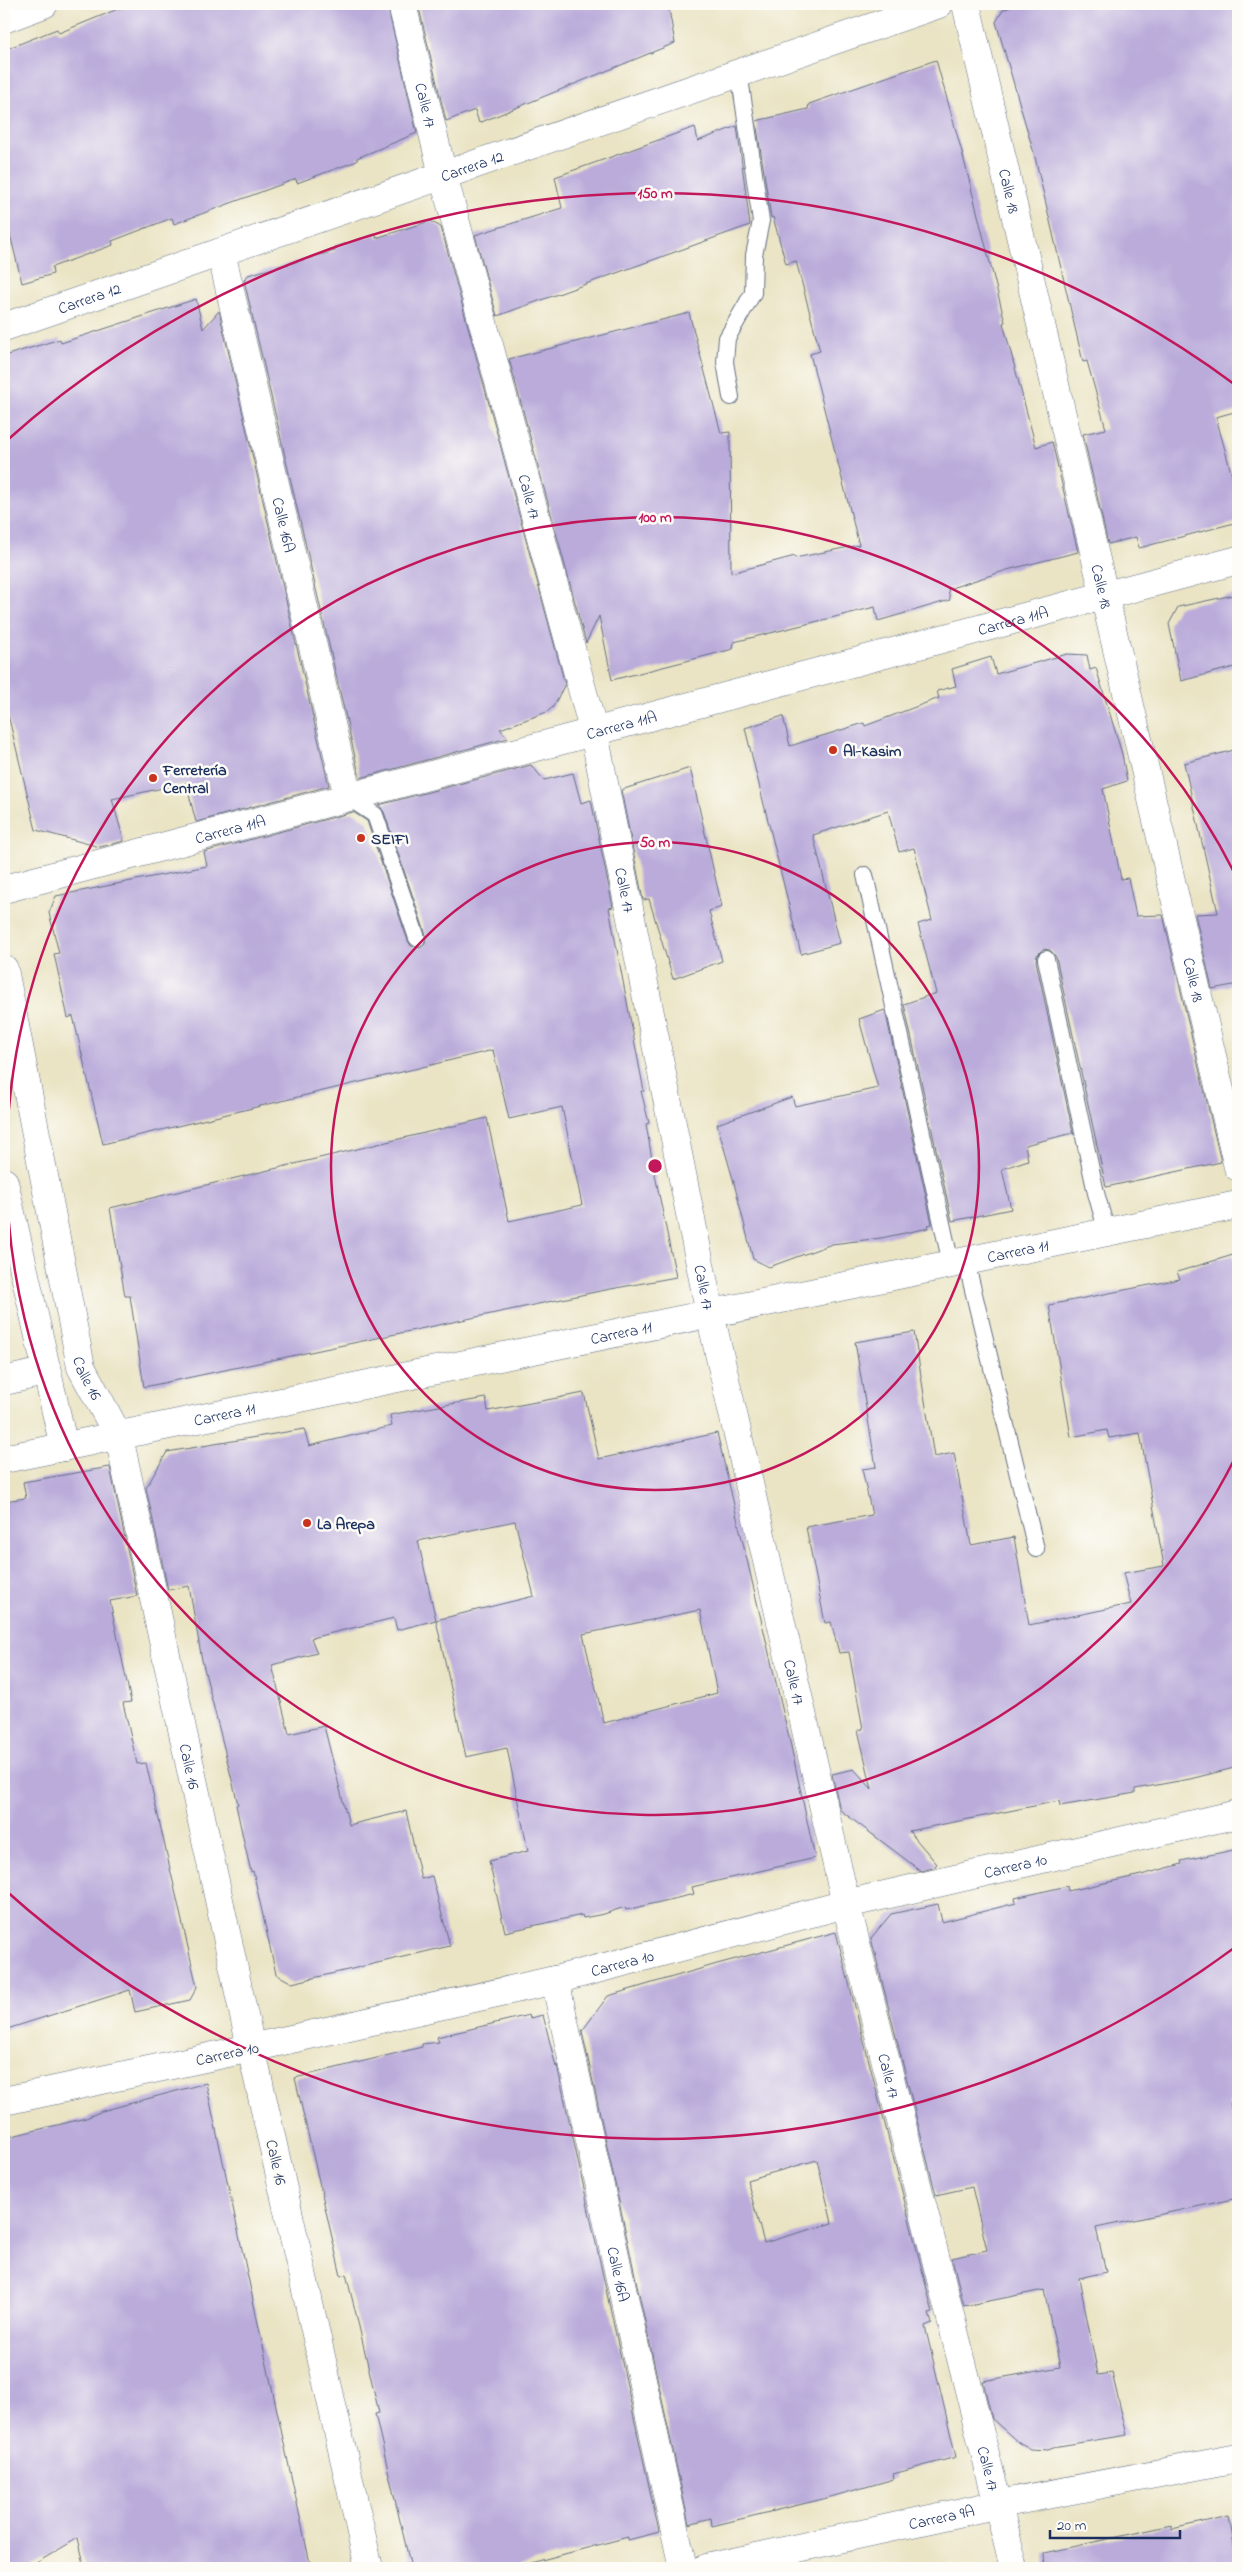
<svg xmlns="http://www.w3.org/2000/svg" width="1242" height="2572" viewBox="0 0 1242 2572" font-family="'Indie Flower',sans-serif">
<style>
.building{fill:#baabda;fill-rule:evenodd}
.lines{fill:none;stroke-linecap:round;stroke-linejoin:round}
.service-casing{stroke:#636e82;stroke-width:18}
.minor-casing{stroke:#636e82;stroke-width:29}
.tertiary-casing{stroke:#636e82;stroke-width:29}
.service{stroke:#fff;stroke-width:16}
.minor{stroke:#fff;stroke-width:28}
.tertiary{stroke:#fff;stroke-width:28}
.ring{fill:none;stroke:#c2185b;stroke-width:2.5}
.poi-dot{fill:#c8321e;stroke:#fdfcf7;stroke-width:2}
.labels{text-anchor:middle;stroke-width:5;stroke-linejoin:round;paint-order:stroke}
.street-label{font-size:16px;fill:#1b2f5e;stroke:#fdfcf7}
.poi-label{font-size:16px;font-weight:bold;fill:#1b2f5e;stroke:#fdfcf7;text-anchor:start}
.centre{fill:#c2185b;stroke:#fdfcf7;stroke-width:2.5}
.ring-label{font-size:15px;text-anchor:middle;font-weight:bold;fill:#c2185b;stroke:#fdfcf7;stroke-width:5;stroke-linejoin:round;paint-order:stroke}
</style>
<rect width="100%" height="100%" fill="#fdfcf7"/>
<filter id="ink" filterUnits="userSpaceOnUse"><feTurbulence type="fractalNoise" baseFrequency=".02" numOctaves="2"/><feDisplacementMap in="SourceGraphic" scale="10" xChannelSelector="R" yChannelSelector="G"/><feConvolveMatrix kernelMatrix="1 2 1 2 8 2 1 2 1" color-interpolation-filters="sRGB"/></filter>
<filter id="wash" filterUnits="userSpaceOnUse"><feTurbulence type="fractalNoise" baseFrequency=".0096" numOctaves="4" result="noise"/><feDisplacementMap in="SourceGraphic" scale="20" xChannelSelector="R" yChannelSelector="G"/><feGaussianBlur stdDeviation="1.12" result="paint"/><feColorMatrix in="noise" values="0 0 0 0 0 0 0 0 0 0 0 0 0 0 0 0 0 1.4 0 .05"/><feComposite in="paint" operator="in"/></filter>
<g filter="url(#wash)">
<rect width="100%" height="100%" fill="#eae4c4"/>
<g id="blocks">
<g class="building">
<path d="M 130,4 L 387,4 L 417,133 L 357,158 L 357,161 L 297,183 L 296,179 L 174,224 L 172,218 L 112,241 L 113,245 L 52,267 L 53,274 L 22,283 L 4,210 L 4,50 L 57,29 L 59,33 Z"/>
<path d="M 418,4 L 668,4 L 675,43 L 479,123 L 475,110 L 446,121 Z"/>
<path d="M 1018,4 L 1238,4 L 1238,411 L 1216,417 L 1238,498 L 1238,522 L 1139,548 L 1136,537 L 1108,544 L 1083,434 L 1106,429 L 1087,361 L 1083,362 L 1035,157 L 996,22 L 1003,10 Z"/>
<path d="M 936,60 L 962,152 L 1005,322 L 1003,323 L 1036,447 L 1052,442 L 1078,552 L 1007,570 L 948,589 L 950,600 L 878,621 L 875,607 L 734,642 L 733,649 L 612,680 L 599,616 L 586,643 L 509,359 L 689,313 L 721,433 L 730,432 L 731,573 L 795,556 L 795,558 L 859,545 L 810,354 L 820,351 L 796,261 L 786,264 L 773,217 L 771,218 L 756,121 L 808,109 L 809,104 Z"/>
<path d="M 737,126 L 750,225 L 497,316 L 475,235 L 562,208 L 555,177 L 695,127 L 698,141 Z"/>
<path d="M 430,221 L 441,227 L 565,684 L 553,707 L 547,712 L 500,729 L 508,738 L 360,778 L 244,280 L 248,275 L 335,251 L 335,247 L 376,234 L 376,238 Z"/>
<path d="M 196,299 L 203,329 L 219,311 L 329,786 L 196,822 L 186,783 L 112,799 L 124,841 L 100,847 L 36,830 L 4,698 L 4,356 L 60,339 L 61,343 Z"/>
<path d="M 1238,594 L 1238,666 L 1181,681 L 1169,624 L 1178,607 Z"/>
<path d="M 1067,654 L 1087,655 L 1090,670 L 1096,668 L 1122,754 L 1127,781 L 1103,789 L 1121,879 L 1128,878 L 1136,916 L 1163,915 L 1221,1162 L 1106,1187 L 1056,957 L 1050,950 L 1043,949 L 1037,955 L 1036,961 L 1073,1133 L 1025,1145 L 1028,1160 L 1002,1169 L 1011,1209 L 952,1221 L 904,1004 L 936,993 L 918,924 L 932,920 L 914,848 L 899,852 L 888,811 L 813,835 L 840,943 L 801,954 L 745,728 L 783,716 L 790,746 L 864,723 L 865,726 L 939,698 L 937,691 L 956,686 L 952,669 L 991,657 L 996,674 Z"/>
<path d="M 1238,749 L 1238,984 L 1212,989 L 1195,914 L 1218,913 L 1184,763 Z"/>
<path d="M 531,765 L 544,780 L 573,773 L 581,803 L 591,800 L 613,907 L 609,908 L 644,1091 L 641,1091 L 649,1123 L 646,1124 L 653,1165 L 676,1277 L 600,1291 L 144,1387 L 130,1296 L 125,1296 L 110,1208 L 487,1118 L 509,1221 L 582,1205 L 562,1107 L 509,1119 L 493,1050 L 103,1144 L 73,1016 L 68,1018 L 54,954 L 59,953 L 49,913 L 56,896 L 207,866 L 204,852 L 353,812 L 367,821 L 408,941 L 411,946 L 420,948 L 425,944 L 426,935 L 384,812 L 379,805 Z"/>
<path d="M 690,768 L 722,907 L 709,911 L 722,961 L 673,979 L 649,899 L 643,900 L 621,790 Z"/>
<path d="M 885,1010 L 932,1224 L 928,1225 L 929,1228 L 881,1238 L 832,1244 L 769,1267 L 753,1259 L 733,1179 L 717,1124 L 792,1097 L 795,1106 L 878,1088 L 859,1019 Z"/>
<path d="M 1233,1255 L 1238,1279 L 1238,1767 L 1190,1779 L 1135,1789 L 1135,1793 L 1060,1806 L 1059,1801 L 909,1831 L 937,1864 L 933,1868 L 921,1871 L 840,1810 L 832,1774 L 854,1769 L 872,1789 L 858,1730 L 863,1729 L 849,1652 L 839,1653 L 831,1622 L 825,1623 L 806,1527 L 872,1515 L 862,1469 L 876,1467 L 855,1342 L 914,1332 L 934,1457 L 954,1453 L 971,1545 L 1014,1537 L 1029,1625 L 1131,1604 L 1123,1573 L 1164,1566 L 1140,1433 L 1109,1438 L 1107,1430 L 1071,1437 L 1049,1305 L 1180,1279 L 1177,1272 Z"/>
<path d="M 584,1393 L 599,1459 L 717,1433 L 791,1746 L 815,1858 L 692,1887 L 694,1894 L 626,1910 L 625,1907 L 604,1914 L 583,1918 L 582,1915 L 505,1932 L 489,1861 L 528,1851 L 507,1748 L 466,1757 L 436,1620 L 397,1630 L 394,1618 L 311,1638 L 317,1653 L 272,1665 L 289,1734 L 324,1726 L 349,1825 L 406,1811 L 421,1879 L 432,1876 L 450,1946 L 292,1983 L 276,1974 L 253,1871 L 251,1872 L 244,1842 L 236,1805 L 238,1804 L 202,1660 L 189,1586 L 168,1590 L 146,1488 L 167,1452 L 304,1429 L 309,1446 L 392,1426 L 390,1415 L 422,1409 L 486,1398 L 488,1411 ZM 515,1521 L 534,1596 L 436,1620 L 418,1541 ZM 700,1610 L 717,1693 L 604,1723 L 583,1634 Z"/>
<path d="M 110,1467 L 137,1596 L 110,1601 L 131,1702 L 123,1703 L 137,1764 L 146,1763 L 197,1987 L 190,2000 L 135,2012 L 130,1990 L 4,2030 L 4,1501 L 26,1498 L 23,1482 Z"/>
<path d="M 1238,1849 L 1238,2100 L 1230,2102 L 1238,2144 L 1238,2198 L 1096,2228 L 1106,2272 L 1079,2278 L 1098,2375 L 1112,2373 L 1127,2435 L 1059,2446 L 1048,2450 L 1030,2449 L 1020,2444 L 992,2419 L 983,2381 L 1060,2367 L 1044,2290 L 964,2306 L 952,2258 L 987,2250 L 972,2187 L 936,2195 L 871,1938 L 891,1914 L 938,1904 L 942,1922 L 1016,1903 L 1015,1898 L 1067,1886 L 1068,1891 L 1141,1875 L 1182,1864 L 1181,1861 Z"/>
<path d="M 836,1932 L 933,2313 L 929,2314 L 932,2323 L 925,2326 L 956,2457 L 893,2474 L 894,2479 L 827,2498 L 712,2526 L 711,2518 L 689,2524 L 582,2031 L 608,1996 L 717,1964 ZM 817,2160 L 832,2223 L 764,2243 L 747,2180 Z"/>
<path d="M 529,2015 L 530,2018 L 543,2015 L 556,2067 L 557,2065 L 659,2532 L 628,2540 L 628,2537 L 512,2568 L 411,2568 L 375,2414 L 379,2413 L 358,2322 L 346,2274 L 341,2276 L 295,2078 L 422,2047 L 422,2044 L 439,2042 L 437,2037 Z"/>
<path d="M 206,2083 L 311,2568 L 85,2568 L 78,2538 L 28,2568 L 4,2568 L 4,2138 L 86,2118 L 102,2111 Z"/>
<path d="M 1229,2516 L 1238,2568 L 1045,2568 L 1044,2553 L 1172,2525 L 1172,2529 Z"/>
</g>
</g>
</g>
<g filter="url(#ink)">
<use href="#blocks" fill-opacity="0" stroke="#636e82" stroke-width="1"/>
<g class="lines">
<g class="service-casing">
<g id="service">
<path d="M 731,397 L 725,362 L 727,338 L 753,293 L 754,255 L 761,221 L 739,72"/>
<path d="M 348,797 L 375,815 L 417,938"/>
<path d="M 865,875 L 951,1264"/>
<path d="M 1046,959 L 1096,1193 L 1107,1232"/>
<path d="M 966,1261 L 1036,1549"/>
</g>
</g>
<g class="minor-casing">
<g id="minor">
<path id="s1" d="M 402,4 L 443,175 L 594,733 L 710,1314 L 846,1904 L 1014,2568"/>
<path id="s2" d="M 966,4 L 1238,1167"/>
<path d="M 4,19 L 44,4"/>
<path id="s3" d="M 221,252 L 348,797"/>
<path id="s4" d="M 4,889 L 1238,560"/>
<path id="s5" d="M 555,1980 L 683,2568"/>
<path id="s6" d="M 369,2568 L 251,2048 L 555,1980 L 846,1904 L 1238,1814"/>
<path id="s7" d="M 706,2568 L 999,2504 L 1238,2458"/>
</g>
</g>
<g class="tertiary-casing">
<g id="tertiary">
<path id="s8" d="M 4,327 L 939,4"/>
<path id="s9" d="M 4,969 L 81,1367 L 119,1437 L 251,2048 L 4,2101"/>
<path d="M 4,1182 L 64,1447"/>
<path d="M 4,1381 L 48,1371"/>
<path id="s10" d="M 4,1459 L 1238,1205"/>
</g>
</g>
<use href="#service" class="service"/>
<use href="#minor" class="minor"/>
<use href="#tertiary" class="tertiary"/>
</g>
</g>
<g class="ring">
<circle cx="655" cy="1166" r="324"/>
<path d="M1236 1456A649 649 0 1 1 1236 876"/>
<path d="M1234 1948A973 973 0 0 1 4 1889M4 443A973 973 0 0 1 1234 384"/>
</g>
<g class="poi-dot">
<circle cx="833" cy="750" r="5"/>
<circle cx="153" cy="778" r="5"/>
<circle cx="361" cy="838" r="5"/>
<circle cx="307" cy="1523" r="5"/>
</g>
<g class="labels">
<g class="street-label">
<text dy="6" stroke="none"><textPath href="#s1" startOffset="104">Calle 17</textPath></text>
<text dy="6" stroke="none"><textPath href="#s8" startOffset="495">Carrera 12</textPath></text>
<text dy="6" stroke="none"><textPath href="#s2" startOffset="192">Calle 18</textPath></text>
<text dy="6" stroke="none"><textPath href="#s8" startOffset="90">Carrera 12</textPath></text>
<text dy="6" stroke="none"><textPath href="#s1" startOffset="509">Calle 17</textPath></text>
<text dy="6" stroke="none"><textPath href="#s3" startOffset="280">Calle 16A</textPath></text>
<text dy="6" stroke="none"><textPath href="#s2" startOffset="598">Calle 18</textPath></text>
<text dy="6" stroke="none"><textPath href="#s4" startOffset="1044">Carrera 11A</textPath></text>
<text dy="6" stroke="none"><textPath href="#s4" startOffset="639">Carrera 11A</textPath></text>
<text dy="6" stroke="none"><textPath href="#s4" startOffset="234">Carrera 11A</textPath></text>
<text dy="6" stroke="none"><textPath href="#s1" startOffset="914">Calle 17</textPath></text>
<text dy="6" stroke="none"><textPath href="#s2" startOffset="1002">Calle 18</textPath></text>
<text dy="6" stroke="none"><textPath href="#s10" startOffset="1035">Carrera 11</textPath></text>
<text dy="6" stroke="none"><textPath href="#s1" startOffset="1319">Calle 17</textPath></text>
<text dy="6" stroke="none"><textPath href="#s10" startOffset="630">Carrera 11</textPath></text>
<text dy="6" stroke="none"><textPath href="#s9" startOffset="418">Calle 16</textPath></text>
<text dy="6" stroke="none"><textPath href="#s10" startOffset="225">Carrera 11</textPath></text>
<text dy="6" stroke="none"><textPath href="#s1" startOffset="1724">Calle 17</textPath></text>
<text dy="6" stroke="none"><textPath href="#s9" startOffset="822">Calle 16</textPath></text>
<text dy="6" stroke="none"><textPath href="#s6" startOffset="1319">Carrera 10</textPath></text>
<text dy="6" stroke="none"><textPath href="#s6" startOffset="914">Carrera 10</textPath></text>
<text transform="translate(227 2053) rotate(-12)" y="6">Carrera 10</text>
<text dy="6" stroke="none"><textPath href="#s1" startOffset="2129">Calle 17</textPath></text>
<text transform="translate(277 2162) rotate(77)" y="6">Calle 16</text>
<text dy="6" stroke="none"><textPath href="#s5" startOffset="301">Calle 16A</textPath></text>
<text dy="6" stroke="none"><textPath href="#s1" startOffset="2534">Calle 17</textPath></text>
<text dy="6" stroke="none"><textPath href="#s7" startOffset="241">Carrera 9A</textPath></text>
</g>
<g class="poi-label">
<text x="843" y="756">Al-Kasim</text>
<text x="163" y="775">Ferretería<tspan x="163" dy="18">Central</tspan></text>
<text x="371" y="844">SEIFI</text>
<text x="317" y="1529">La Arepa</text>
</g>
</g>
<circle cx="655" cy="1166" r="8" class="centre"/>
<g class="ring-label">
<text x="655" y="198">150 m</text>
<text x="655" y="522">100 m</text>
<text x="655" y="847">50 m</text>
</g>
<rect width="1242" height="2572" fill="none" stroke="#fdfcf7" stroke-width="20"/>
<path d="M1050 2530v8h130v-8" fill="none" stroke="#1b2f5e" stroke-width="2.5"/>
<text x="1057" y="2530" font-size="15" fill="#1b2f5e" stroke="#fdfcf7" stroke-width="4" paint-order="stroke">20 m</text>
</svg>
